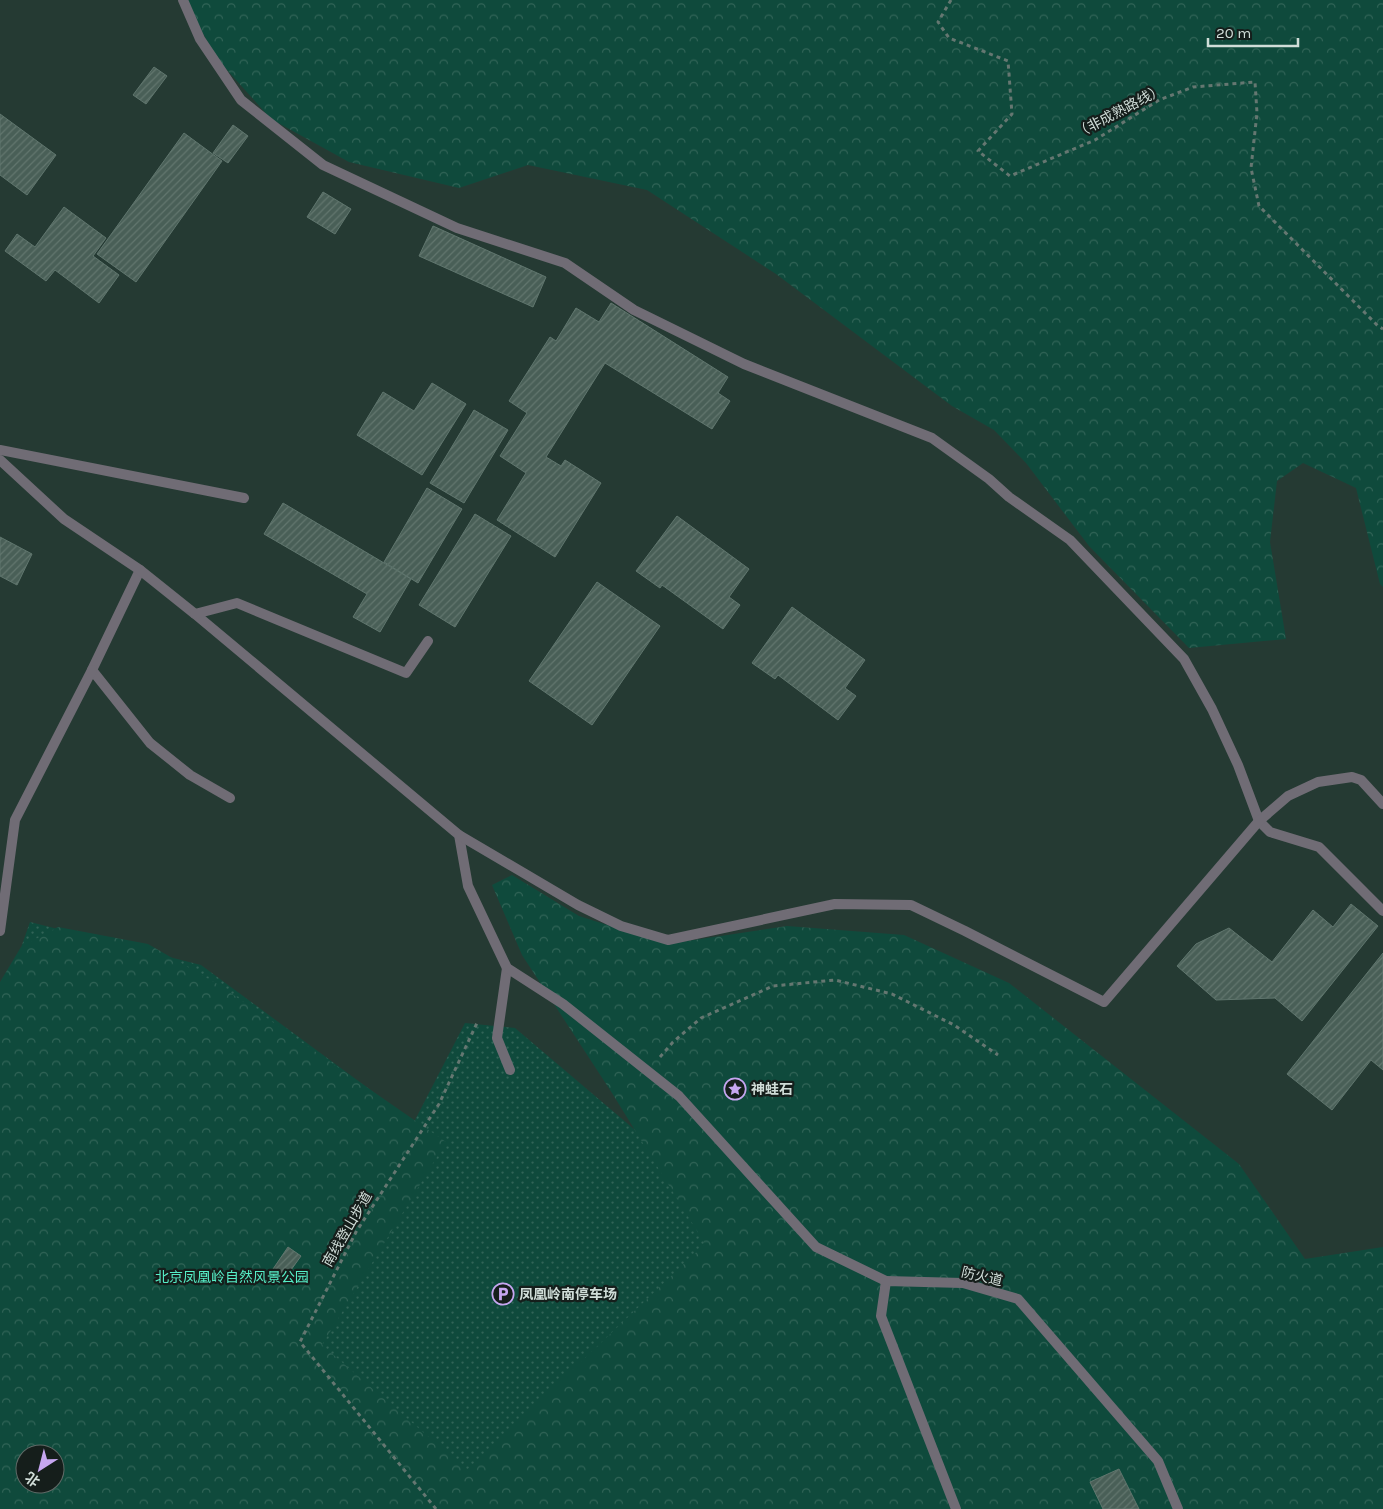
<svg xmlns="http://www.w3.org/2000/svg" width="1383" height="1509" viewBox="0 0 1383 1509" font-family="Karla,'Noto Sans SC',sans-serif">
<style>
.green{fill:url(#green-dots);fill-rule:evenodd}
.forest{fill:url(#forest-crowns);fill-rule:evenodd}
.building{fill:url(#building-hatch);stroke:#60766e}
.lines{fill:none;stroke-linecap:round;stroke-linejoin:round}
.path{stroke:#657771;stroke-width:3;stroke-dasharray:4 4;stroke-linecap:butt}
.service{stroke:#706c75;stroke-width:10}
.minor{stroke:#706c75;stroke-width:10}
.labels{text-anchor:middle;stroke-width:4.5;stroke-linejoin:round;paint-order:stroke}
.street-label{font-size:14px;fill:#d0ddd8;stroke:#151e1b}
.poi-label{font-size:14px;font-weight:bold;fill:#d0ddd8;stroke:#151e1b;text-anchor:start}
.park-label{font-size:14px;fill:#56efc8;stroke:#151e1b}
</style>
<defs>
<pattern id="green-dots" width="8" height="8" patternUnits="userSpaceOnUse" patternTransform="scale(1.25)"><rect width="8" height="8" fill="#0f4a3c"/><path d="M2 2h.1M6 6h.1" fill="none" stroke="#316457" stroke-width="1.8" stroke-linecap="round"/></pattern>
<pattern id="forest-crowns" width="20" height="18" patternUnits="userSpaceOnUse" patternTransform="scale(1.25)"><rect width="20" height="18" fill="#0f4a3c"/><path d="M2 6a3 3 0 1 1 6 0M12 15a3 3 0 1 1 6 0" fill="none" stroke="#316457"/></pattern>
<pattern id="building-hatch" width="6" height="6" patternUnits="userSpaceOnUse" patternTransform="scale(1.25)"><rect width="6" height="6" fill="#495f57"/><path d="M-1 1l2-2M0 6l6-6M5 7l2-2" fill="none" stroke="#62766e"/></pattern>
</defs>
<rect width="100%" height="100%" fill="#253a33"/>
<path class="green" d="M 30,922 L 201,965 L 414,1122 L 465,1023 L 515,1028 L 754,1231 L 1097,1509 L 0,1509 L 0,1008 ZM 25,1454 L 55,1454 L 55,1484 L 25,1484 Z"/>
<g class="forest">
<path d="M 184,0 L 1383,0 L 1383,587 L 1380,584 L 1356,488 L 1303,463 L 1277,481 L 1270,542 L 1286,639 L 1189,648 L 1089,546 L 1026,463 L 994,430 L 952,406 L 776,274 L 647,190 L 528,165 L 459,188 L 349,162 L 271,119 L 218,60 Z"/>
<path d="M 512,875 L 579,916 L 667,944 L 787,926 L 904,935 L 1009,983 L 1239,1164 L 1305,1259 L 1383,1247 L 1383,1509 L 0,1509 L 0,982 L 21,947 L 58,927 L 148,944 L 219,985 L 446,1142 L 322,1345 L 467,1470 L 705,1244 L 612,1093 L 522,955 L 492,885 ZM 25,1454 L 55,1454 L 55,1484 L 25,1484 Z"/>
</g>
<g class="building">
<path d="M 154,67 L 167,76 L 146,104 L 133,95 Z"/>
<path d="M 0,114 L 56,155 L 27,195 L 0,175 Z"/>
<path d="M 233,125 L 248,136 L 228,163 L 213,153 Z"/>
<path d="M 184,133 L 222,161 L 136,282 L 97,254 Z"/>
<path d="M 323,192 L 351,209 L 335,234 L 307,217 Z"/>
<path d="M 64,207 L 106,238 L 93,256 L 119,275 L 99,303 L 55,270 L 46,281 L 5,251 L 17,234 L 35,247 Z"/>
<path d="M 433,226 L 546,277 L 533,307 L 419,256 Z"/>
<path d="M 611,303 L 728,377 L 718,393 L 730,401 L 712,429 L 605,363 L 546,457 L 561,466 L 565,460 L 601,483 L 555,557 L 497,520 L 526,473 L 500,456 L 527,413 L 509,401 L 550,337 L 556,341 L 576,308 L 599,322 Z"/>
<path d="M 432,383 L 466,404 L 422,475 L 357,435 L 383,392 L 414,411 Z"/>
<path d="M 474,410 L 508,430 L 464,503 L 430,483 Z"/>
<path d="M 427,488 L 462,509 L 418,583 L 384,562 Z"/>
<path d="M 283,503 L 411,579 L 380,632 L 353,617 L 367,594 L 264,534 Z"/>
<path d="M 475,514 L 511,536 L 455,627 L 419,605 Z"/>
<path d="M 677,516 L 749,569 L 729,597 L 740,605 L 723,629 L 662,585 L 660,588 L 636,571 Z"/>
<path d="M 0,537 L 32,554 L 17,585 L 0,576 Z"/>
<path d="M 597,582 L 660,626 L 592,725 L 529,681 Z"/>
<path d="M 792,607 L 865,660 L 845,688 L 856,696 L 838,720 L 778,675 L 775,679 L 752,663 Z"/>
<path d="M 1351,904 L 1378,926 L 1302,1021 L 1275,998 L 1216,1000 L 1177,966 L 1196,944 L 1229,928 L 1272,962 L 1313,910 L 1333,927 Z"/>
<path d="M 1383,953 L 1383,1070 L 1371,1060 L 1332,1110 L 1287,1074 Z"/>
<path d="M 288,1247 L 301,1256 L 286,1277 L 273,1269 Z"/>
<path d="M 1119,1469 L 1139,1509 L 1103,1509 L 1090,1482 Z"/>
</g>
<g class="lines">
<g class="path">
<path d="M 951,0 L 938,22 L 949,38 L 1008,61 L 1012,114 L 978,151 L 1010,176 L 1095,140 L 1159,100 L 1193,87 L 1255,82 L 1257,113 L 1251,168 L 1259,206 L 1378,326 L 1383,329"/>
<path d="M 660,1057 L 673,1042 L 701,1018 L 773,986 L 835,980 L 892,994 L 954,1025 L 998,1055"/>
<path d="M 436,1509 L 300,1342 L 356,1232 L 439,1104 L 477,1023"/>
</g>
<g class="service">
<path d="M 140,570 L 92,670 L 150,743 L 190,775 L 230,798"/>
<path d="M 0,931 L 15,820 L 92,670"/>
<path d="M 507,968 L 497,1038 L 510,1070"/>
<path d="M 956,1509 L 881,1316 L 886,1281 L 963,1283 L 1018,1299 L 1158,1461 L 1178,1509"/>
</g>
<g class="minor">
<path d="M 183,0 L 200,39 L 241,100 L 323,165 L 457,228 L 565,263 L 634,310 L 744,364 L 932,438 L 989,479 L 1009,497 L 1070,540 L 1184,659 L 1212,709 L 1238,765 L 1259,821 L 1270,832 L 1319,847 L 1383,911"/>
<path d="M 0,450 L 244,498"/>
<path d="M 0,460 L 64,519 L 140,570 L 195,614 L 459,835 L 468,886 L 507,968 L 563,1004 L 679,1096 L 816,1247 L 886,1281"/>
<path d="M 195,614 L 237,603 L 406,673 L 428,641"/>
<path d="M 459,835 L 578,905 L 621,926 L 668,940 L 835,904 L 911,905 L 965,931 L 1104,1002 L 1259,821 L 1288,796 L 1318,782 L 1352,777 L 1361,780 L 1383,804"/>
</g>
</g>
<defs>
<g id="sight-ring" transform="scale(1.125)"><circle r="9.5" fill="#151e1b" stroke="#c6a6f0" stroke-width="1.5"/><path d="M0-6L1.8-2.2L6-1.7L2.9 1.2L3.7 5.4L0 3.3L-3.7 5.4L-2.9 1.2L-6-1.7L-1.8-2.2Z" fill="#c6a6f0"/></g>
<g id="parking-ring" transform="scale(1.125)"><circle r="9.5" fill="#151e1b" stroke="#c6a6f0" stroke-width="1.5"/><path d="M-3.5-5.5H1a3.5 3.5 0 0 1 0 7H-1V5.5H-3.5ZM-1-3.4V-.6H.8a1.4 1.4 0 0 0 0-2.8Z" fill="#c6a6f0"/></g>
</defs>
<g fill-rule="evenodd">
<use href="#sight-ring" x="735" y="1089"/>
<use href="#parking-ring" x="503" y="1294"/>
</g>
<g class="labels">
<g class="street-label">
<text transform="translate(1119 111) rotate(-28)" y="5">（非成熟路线）</text>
<text transform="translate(347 1229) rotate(-60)" y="5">南线登山步道</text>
<text transform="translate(982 1276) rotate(13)" y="5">防火道</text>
</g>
<g class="poi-label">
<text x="751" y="1094">神蛙石</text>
<text x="519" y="1299">凤凰岭南停车场</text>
</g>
<g class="park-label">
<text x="232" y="1282">北京凤凰岭自然风景公园</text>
</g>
</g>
<g transform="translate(40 1469) rotate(216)"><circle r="24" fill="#151e1b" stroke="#606a67"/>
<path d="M0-4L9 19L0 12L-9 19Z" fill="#c6a6f0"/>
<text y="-8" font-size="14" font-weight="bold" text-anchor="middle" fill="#d0ddd8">北</text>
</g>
<path d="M1208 38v8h90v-8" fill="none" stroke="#d0ddd8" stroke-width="2.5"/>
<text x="1216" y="38" font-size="15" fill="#d0ddd8" stroke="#151e1b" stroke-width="4" paint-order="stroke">20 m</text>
</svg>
